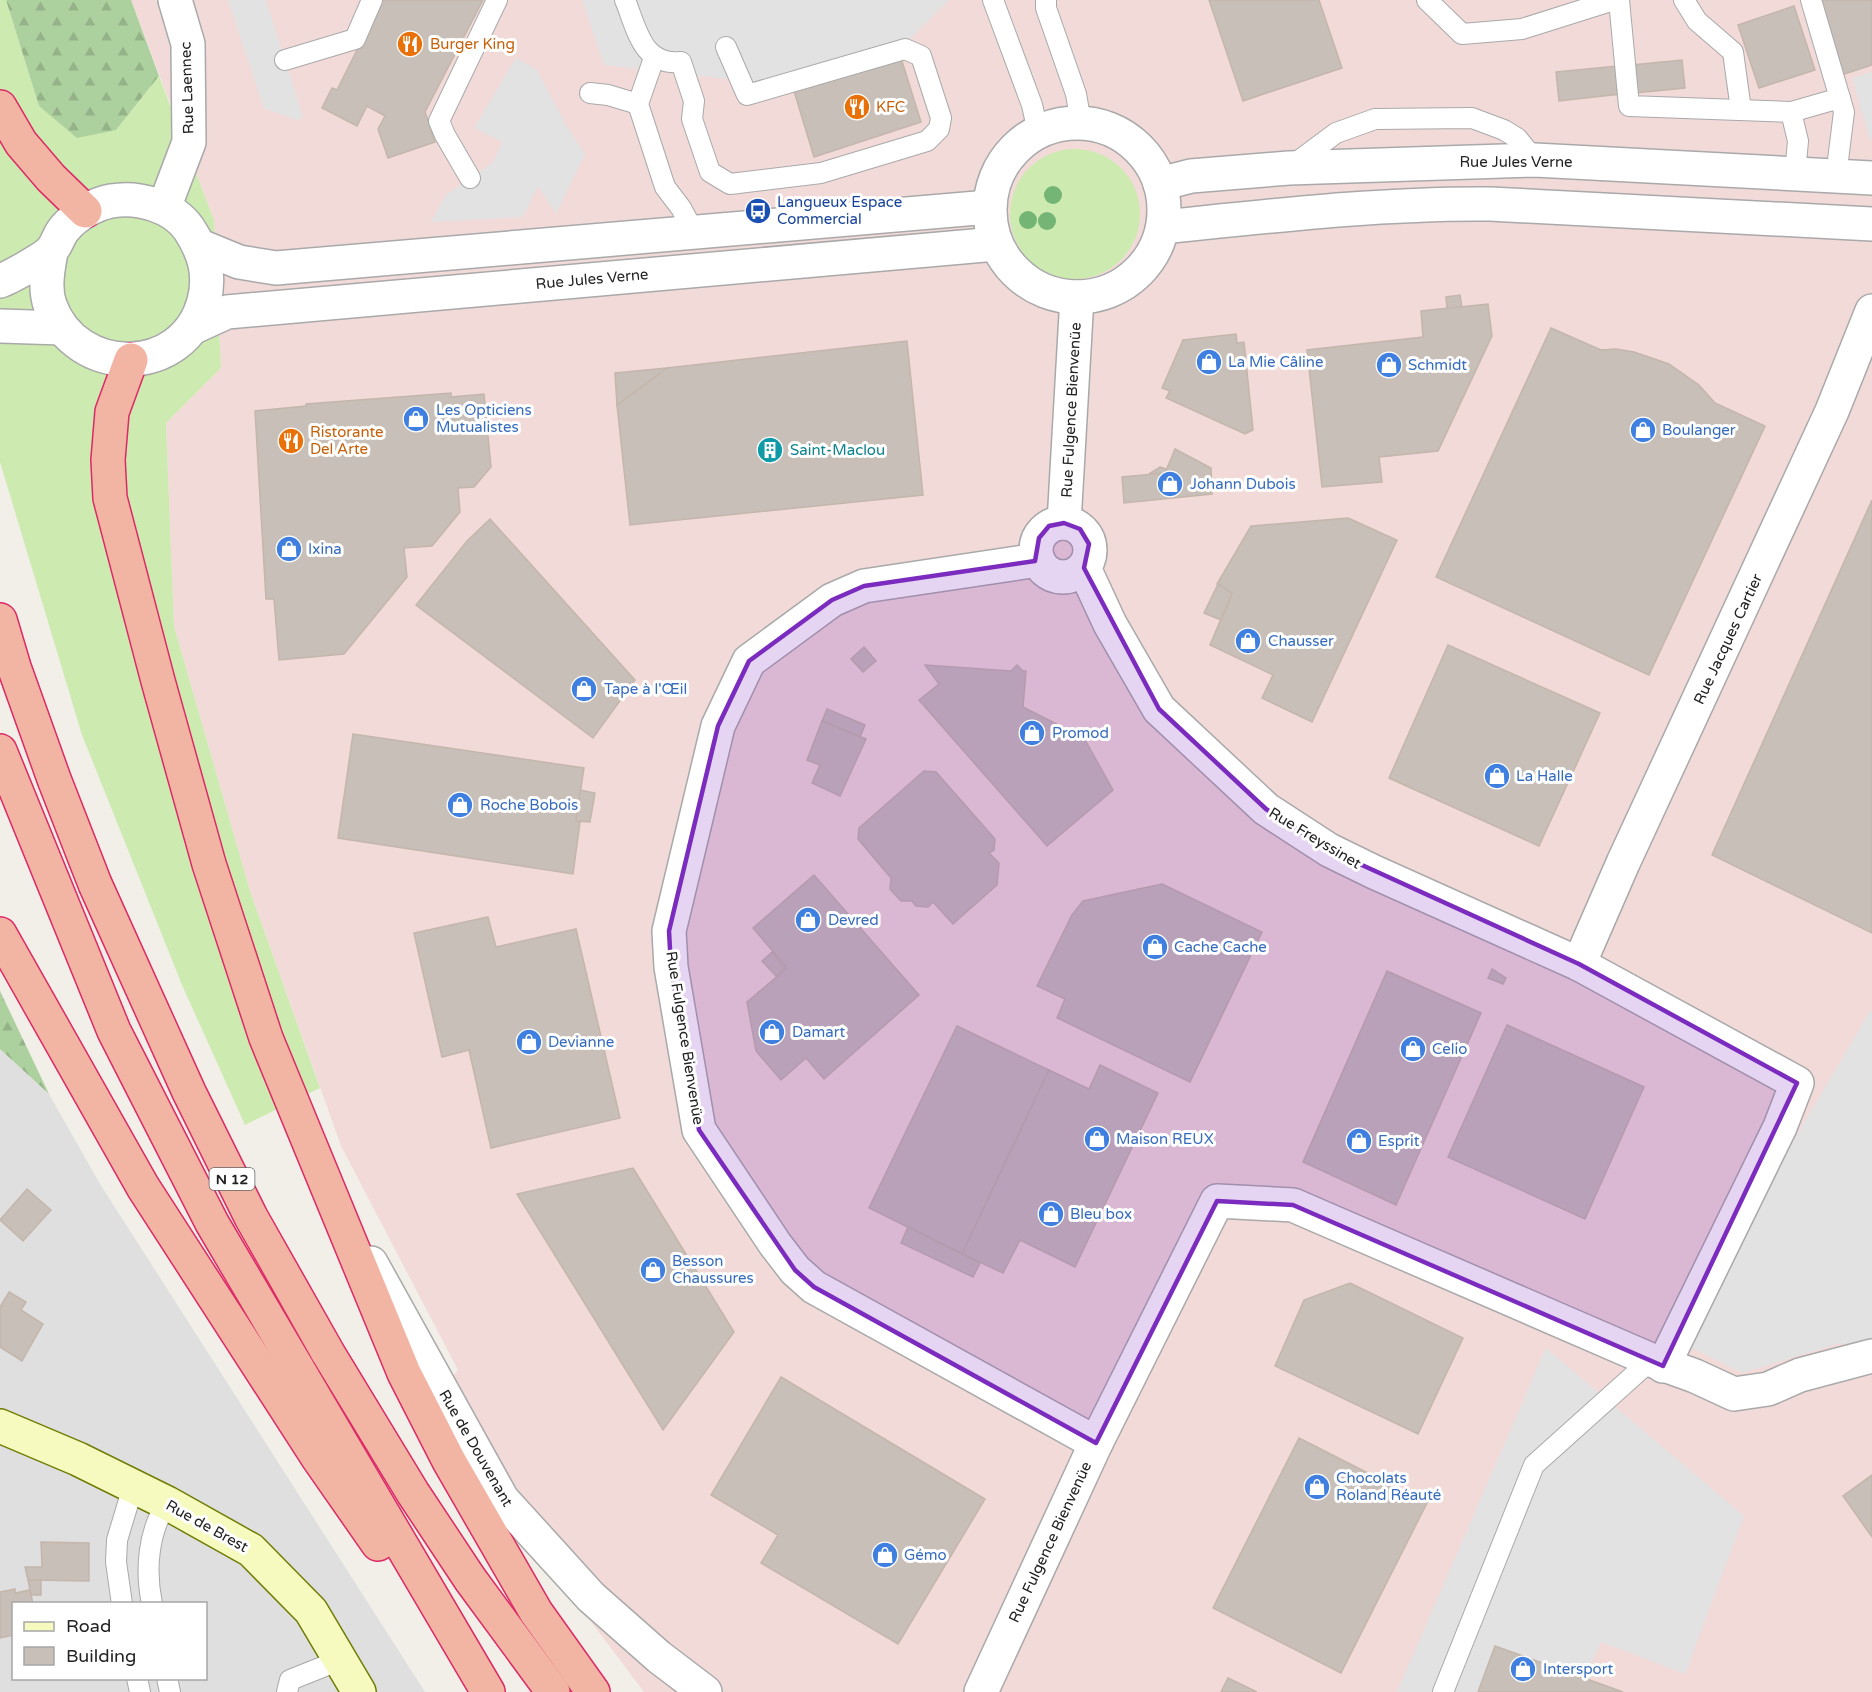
<svg xmlns="http://www.w3.org/2000/svg" width="1872" height="1692" viewBox="0 0 1872 1692" font-family="'Varela Round',sans-serif">
<style>
.residential{fill:#e0dfdf;fill-rule:evenodd}
.commercial{fill:#f2dad9}
.grass{fill:#cdebb0}
.forest{fill:url(#forest-firs)}
.parking{fill:#e2e2e2}
.building{fill:#c7bfb8;stroke:#c4b6ab;stroke-width:1.5}
.lines{fill:none;stroke-linecap:round;stroke-linejoin:round}
.service-casing{stroke:#a9a9a9;stroke-width:22}
.minor-casing{stroke:#a9a9a9;stroke-width:36}
.tertiary-casing{stroke:#a9a9a9;stroke-width:36}
.secondary-casing{stroke:#707d05;stroke-width:36}
.trunk-casing{stroke:#dc2a67;stroke-width:36}
.service{stroke:#fff;stroke-width:20}
.minor{stroke:#fff;stroke-width:33}
.tertiary{stroke:#fff;stroke-width:33}
.secondary{stroke:#f7fabf;stroke-width:33}
.trunk{stroke:#f2b4a3;stroke-width:33}
.tree{fill:#74b475}
.marked{fill:#7b2cbf;fill-opacity:0.2;stroke:#7b2cbf;stroke-width:4.5;stroke-linejoin:round}
.labels{text-anchor:middle;stroke-width:6;stroke-linejoin:round;paint-order:stroke}
.shield{fill:#fff;stroke:#646464;stroke-width:1.5}
.shield-label{font-size:14px;font-weight:bold;fill:#222}
.food-label{font-size:15px;fill:#c56008;stroke:#fff;text-anchor:start}
.street-label{font-size:15px;fill:#222;stroke:#fff}
.transit-label{font-size:15px;fill:#164399;stroke:#fff;text-anchor:start}
.shop-label{font-size:15px;fill:#366cbe;stroke:#fff;text-anchor:start}
.culture-label{font-size:15px;fill:#0d838f;stroke:#fff;text-anchor:start}
</style>
<defs>
<pattern id="forest-firs" width="22" height="20" patternUnits="userSpaceOnUse" patternTransform="scale(1.5)"><rect width="22" height="20" fill="#add19e"/><path d="M5 1l3.5 6h-7zM16 11l3.5 6h-7z" fill="#95b388"/></pattern>
</defs>
<rect width="100%" height="100%" fill="#f2efe9"/>
<path class="residential" d="M 0,1049 L 49,1094 L 100,1184 L 425,1692 L 0,1692 ZM 14,1604 L 206,1604 L 206,1678 L 14,1678 Z"/>
<path class="commercial" d="M 131,0 L 1872,0 L 1872,1692 L 644,1692 L 592,1623 L 497,1513 L 431,1401 L 458,1370 L 341,1146 L 250,891 L 174,626 L 166,423 L 221,368 L 214,220 Z"/>
<g class="grass">
<path d="M 0,0 L 6,0 L 39,106 L 116,130 L 159,76 L 214,220 L 221,368 L 166,423 L 174,626 L 250,891 L 320,1088 L 245,1125 L 182,985 L 82,735 L 0,462 Z"/>
<circle cx="1075" cy="214" r="65"/>
</g>
<g class="forest">
<path d="M 6,0 L 131,0 L 159,76 L 116,130 L 77,138 L 39,106 Z"/>
<path d="M 0,991 L 49,1094 L 0,1049 Z"/>
</g>
<g class="parking">
<path d="M 228,0 L 266,0 L 303,118 L 296,120 L 264,108 Z"/>
<path d="M 582,0 L 949,0 L 911,38 L 762,83 L 604,65 Z"/>
<path d="M 516,58 L 537,70 L 567,127 L 585,154 L 556,214 L 538,186 L 523,217 L 431,222 L 446,195 L 493,162 L 502,142 L 474,128 Z"/>
<path d="M 1872,72 L 1872,139 L 1870,140 L 1852,78 Z"/>
<path d="M 1870,1011 L 1872,1012 L 1872,1345 L 1837,1344 L 1742,1373 L 1676,1340 Z"/>
<path d="M 1546,1348 L 1744,1516 L 1685,1674 L 1601,1642 L 1579,1692 L 1397,1692 Z"/>
</g>
<g class="building">
<path d="M 382,0 L 483,0 L 425,112 L 435,142 L 388,158 L 378,129 L 385,116 L 367,106 L 357,126 L 322,108 L 332,88 L 337,90 Z"/>
<path d="M 1209,0 L 1319,0 L 1342,68 L 1243,101 Z"/>
<path d="M 1816,0 L 1872,0 L 1872,65 L 1841,75 Z"/>
<path d="M 1794,6 L 1815,70 L 1759,88 L 1738,25 Z"/>
<path d="M 901,58 L 921,122 L 814,157 L 794,91 Z"/>
<path d="M 1682,60 L 1685,88 L 1635,93 L 1632,65 Z"/>
<path d="M 1618,66 L 1621,94 L 1559,101 L 1556,72 Z"/>
<path d="M 1460,295 L 1462,307 L 1447,309 L 1446,297 Z"/>
<path d="M 1488,304 L 1492,336 L 1438,451 L 1379,457 L 1382,482 L 1322,487 L 1307,350 L 1423,337 L 1421,311 Z"/>
<path d="M 1551,328 L 1601,350 L 1616,349 L 1634,352 L 1669,364 L 1699,385 L 1715,403 L 1765,426 L 1649,675 L 1436,577 Z"/>
<path d="M 1236,334 L 1237,343 L 1244,342 L 1253,430 L 1245,434 L 1166,398 L 1170,391 L 1162,388 L 1183,340 Z"/>
<path d="M 907,341 L 923,495 L 630,525 L 617,405 L 667,368 Z"/>
<path d="M 667,368 L 617,405 L 615,373 Z"/>
<path d="M 451,393 L 451,397 L 484,394 L 491,467 L 474,487 L 458,488 L 460,512 L 432,546 L 404,548 L 407,577 L 344,654 L 279,660 L 274,599 L 266,599 L 255,411 L 306,406 L 306,404 Z"/>
<path d="M 1175,449 L 1211,468 L 1212,494 L 1124,503 L 1122,477 L 1165,473 Z"/>
<path d="M 1160,467 L 1166,469 L 1165,473 L 1149,474 Z"/>
<path d="M 1872,500 L 1872,933 L 1712,855 Z"/>
<path d="M 1348,518 L 1397,540 L 1312,722 L 1262,698 L 1273,675 L 1210,645 L 1232,593 L 1217,584 L 1251,526 Z"/>
<path d="M 490,519 L 635,680 L 593,738 L 416,605 L 467,541 Z"/>
<path d="M 1218,584 L 1232,593 L 1221,620 L 1204,613 Z"/>
<path d="M 1448,645 L 1600,713 L 1539,846 L 1389,778 Z"/>
<path d="M 864,647 L 876,661 L 863,672 L 851,659 Z"/>
<path d="M 925,665 L 1011,671 L 1017,665 L 1023,671 L 1026,671 L 1023,707 L 1084,738 L 1113,790 L 1047,846 L 919,700 L 939,684 Z"/>
<path d="M 827,709 L 865,725 L 860,737 L 822,721 Z"/>
<path d="M 822,721 L 866,739 L 840,796 L 812,783 L 820,765 L 807,760 Z"/>
<path d="M 353,734 L 584,768 L 576,821 L 580,822 L 573,874 L 338,838 Z"/>
<path d="M 924,771 L 936,772 L 995,839 L 994,850 L 989,853 L 999,863 L 997,885 L 953,924 L 933,902 L 928,907 L 916,906 L 912,901 L 901,901 L 890,889 L 891,878 L 858,839 L 859,828 Z"/>
<path d="M 580,790 L 595,793 L 590,822 L 576,821 Z"/>
<path d="M 814,875 L 919,995 L 824,1079 L 806,1058 L 781,1080 L 756,1051 L 747,1002 L 787,968 L 753,928 Z"/>
<path d="M 1162,884 L 1262,932 L 1190,1082 L 1057,1018 L 1065,999 L 1037,986 L 1072,915 L 1083,901 Z"/>
<path d="M 488,917 L 496,947 L 576,929 L 620,1118 L 491,1148 L 469,1050 L 442,1057 L 414,933 Z"/>
<path d="M 772,952 L 785,968 L 776,976 L 762,961 Z"/>
<path d="M 1492,969 L 1506,978 L 1503,984 L 1488,978 Z"/>
<path d="M 1387,971 L 1481,1013 L 1396,1205 L 1303,1162 Z"/>
<path d="M 1507,1025 L 1644,1087 L 1585,1219 L 1448,1157 Z"/>
<path d="M 957,1026 L 1049,1070 L 962,1254 L 869,1208 Z"/>
<path d="M 1100,1065 L 1158,1093 L 1075,1267 L 1020,1240 L 1003,1273 L 962,1254 L 1049,1070 L 1089,1089 Z"/>
<path d="M 633,1168 L 734,1332 L 663,1430 L 517,1194 Z"/>
<path d="M 27,1189 L 51,1210 L 23,1241 L 0,1220 Z"/>
<path d="M 908,1227 L 980,1263 L 973,1277 L 901,1243 Z"/>
<path d="M 1350,1283 L 1463,1338 L 1418,1434 L 1275,1366 L 1304,1300 Z"/>
<path d="M 9,1292 L 26,1302 L 21,1310 L 43,1324 L 22,1361 L 0,1347 L 0,1307 Z"/>
<path d="M 781,1377 L 985,1499 L 898,1644 L 761,1563 L 778,1535 L 711,1495 Z"/>
<path d="M 1299,1438 L 1427,1503 L 1341,1673 L 1213,1608 Z"/>
<path d="M 1872,1475 L 1872,1537 L 1843,1496 Z"/>
<path d="M 41,1542 L 89,1543 L 89,1581 L 28,1580 L 25,1567 L 42,1567 Z"/>
<path d="M 28,1580 L 41,1580 L 41,1595 L 31,1595 Z"/>
<path d="M 15,1589 L 15,1593 L 30,1590 L 33,1604 L 14,1604 L 14,1635 L 0,1638 L 0,1592 Z"/>
<path d="M 1495,1646 L 1623,1692 L 1478,1692 Z"/>
<path d="M 1228,1678 L 1257,1692 L 1221,1692 Z"/>
</g>
<g class="lines">
<g class="service-casing">
<g id="service">
<path d="M 625,0 C 637,29 642,66 681,62 L 694,101 L 692,119 L 710,172 L 730,184 L 821,173 L 927,141 L 939,129 L 941,118 L 921,56 L 905,49 L 747,95 L 726,47"/>
<path d="M 993,0 L 1032,105 L 1038,132"/>
<path d="M 1046,0 L 1046,8 L 1076,94 L 1081,123"/>
<path d="M 1427,0 L 1462,34 L 1522,29 L 1614,0"/>
<path d="M 1619,0 L 1629,106 L 1791,112 L 1840,98"/>
<path d="M 1684,0 L 1697,21 L 1733,52 L 1741,110"/>
<path d="M 1811,0 L 1844,112 L 1836,176"/>
<path d="M 654,58 L 638,104 L 665,187 L 681,208 L 694,232"/>
<path d="M 285,60 L 355,39 L 372,0"/>
<path d="M 590,93 L 608,95 L 638,104"/>
<path d="M 1791,112 L 1798,141 L 1795,174"/>
<path d="M 1293,165 L 1336,133 L 1375,119 L 1472,118 L 1504,130 L 1517,138 L 1535,160"/>
<path d="M 470,178 L 445,135 L 439,121 L 497,0"/>
<path d="M 122,1604 L 116,1562 L 117,1540 L 133,1487"/>
<path d="M 152,1604 C 145,1570 148,1532 167,1503"/>
<path d="M 137,1678 L 140,1692"/>
<path d="M 167,1678 L 170,1692"/>
<path d="M 287,1692 L 290,1680 L 340,1660"/>
<path d="M 1443,1692 L 1534,1465 L 1651,1360"/>
</g>
</g>
<g class="minor-casing">
<g id="minor">
<circle cx="1063" cy="550" r="27"/>
<path d="M 1064,523 L 1077,297"/>
<path d="M 1084,568 L 1110,624 L 1159,709 L 1266,809 L 1329,850 L 1374,872 L 1579,964 L 1797,1083 L 1780,1127 L 1663,1366"/>
<path d="M 1579,964 L 1623,863 L 1832,411 L 1872,311"/>
<path d="M 1096,1443 L 1217,1201 L 1293,1205 L 1651,1360 L 1695,1376 L 1734,1394 L 1768,1389 L 1800,1375 L 1872,1356"/>
<path d="M 981,1692 L 1096,1443 L 814,1287 L 795,1270 L 775,1244 L 699,1130 L 671,967 L 669,931 L 718,726 L 749,661 L 832,600 L 864,586 L 1038,560"/>
</g>
</g>
<g class="tertiary-casing">
<g id="tertiary">
<circle cx="1077" cy="210" r="87"/>
<path d="M 1160,184 L 1191,176 L 1289,168 L 1535,160 L 1872,178"/>
<path d="M 164,208 L 189,142 L 188,44 L 175,0"/>
<path d="M 1163,227 C 1271,216 1381,203 1490,204 L 1872,224"/>
<path d="M 200,246 L 239,262 L 276,268 L 989,207"/>
<path d="M 0,281 C 9,278 45,258 51,251 C 57,245 59,234 65,228 C 76,215 95,204 111,201 C 138,196 173,206 189,229 C 204,252 211,274 204,301 C 184,378 76,378 50,305 C 44,288 48,269 51,252"/>
<path d="M 0,326 L 62,328"/>
<path d="M 192,328 L 227,312 L 996,244"/>
<path d="M 371,1263 L 502,1499 L 591,1597 L 659,1657 L 705,1692"/>
</g>
</g>
<g class="secondary-casing">
<path id="secondary" d="M 0,1426 L 78,1459 L 167,1503 L 251,1550 L 311,1611 L 359,1692"/>
</g>
<g class="trunk-casing">
<g id="trunk">
<path d="M 0,107 L 21,143 L 51,178 L 85,211"/>
<path d="M 131,360 L 112,412 L 108,460 L 110,498 L 158,681 L 209,864 L 266,1038 L 404,1373 L 449,1461 L 536,1612 L 593,1692"/>
<path d="M 0,620 L 14,667 L 54,779 L 95,884 L 189,1092 L 251,1217 L 328,1353 L 413,1493 L 470,1579 L 553,1692"/>
<path d="M 0,751 L 114,1031 L 212,1223 L 488,1692"/>
<path d="M 0,934 L 143,1187 L 318,1458 L 378,1544"/>
</g>
</g>
<use href="#service" class="service"/>
<use href="#minor" class="minor"/>
<use href="#tertiary" class="tertiary"/>
<use href="#secondary" class="secondary"/>
<use href="#trunk" class="trunk"/>
</g>
<g class="tree">
<circle cx="1053" cy="195" r="9"/>
<circle cx="1028" cy="220" r="9"/>
<circle cx="1047" cy="221" r="9"/>
</g>
<path class="marked" d="M 1064,523 L 1080,529 L 1089,544 L 1084,568 L 1159,709 L 1266,809 L 1329,850 L 1579,964 L 1797,1083 L 1663,1366 L 1293,1205 L 1217,1201 L 1096,1443 L 814,1287 L 795,1270 L 699,1130 L 671,967 L 669,931 L 718,726 L 749,661 L 832,600 L 864,586 L 1035,561 L 1039,538 L 1049,526 Z"/>
<defs>
<g id="restaurant-disc" transform="scale(1.35)"><circle r="9.5" fill="#e8710a" stroke="#fff"/><path d="M-5-6h1v4h1v-4h1v4h1v-4h1v5L-1.5 .5V6h-2V.5L-5-1ZM5-6V6H3V1.5H1.5Q1.5-4 5-6Z" fill="#fff"/></g>
<g id="bus-disc" transform="scale(1.35)"><circle r="9.5" fill="#1a4fb4" stroke="#fff"/><path d="M-5-6H5V4H4V6H2V4H-2V6H-4V4H-5ZM-3.5-4V0h7V-4ZM-3.5 1.2v1.5H-2V1.2ZM2 1.2v1.5H3.5V1.2Z" fill="#fff"/></g>
<g id="shop-disc" transform="scale(1.35)"><circle r="9.5" fill="#3f7fe0" stroke="#fff"/><path d="M-5-2.5h2.3a2.7 3.5 0 0 1 5.4 0H5L5.5 6h-11ZM-1.5-2.5h3a1.5 2.3 0 0 0-3 0Z" fill="#fff"/></g>
<g id="building-disc" transform="scale(1.35)"><circle r="9.5" fill="#0f9aa8" stroke="#fff"/><path d="M-4-6H4V6H1V3H-1V6H-4ZM-2.5-4.3h1.7v1.8h-1.7ZM.8-4.3h1.7v1.8H.8ZM-2.5-1h1.7V.8h-1.7ZM.8-1h1.7V.8H.8Z" fill="#fff"/></g>
</defs>
<g fill-rule="evenodd">
<use href="#restaurant-disc" x="410" y="44"/>
<use href="#restaurant-disc" x="857" y="107"/>
<use href="#bus-disc" x="758" y="211"/>
<use href="#shop-disc" x="1209" y="362"/>
<use href="#shop-disc" x="1389" y="365"/>
<use href="#shop-disc" x="416" y="419"/>
<use href="#shop-disc" x="1643" y="430"/>
<use href="#restaurant-disc" x="291" y="441"/>
<use href="#building-disc" x="770" y="450"/>
<use href="#shop-disc" x="1170" y="484"/>
<use href="#shop-disc" x="289" y="549"/>
<use href="#shop-disc" x="1248" y="641"/>
<use href="#shop-disc" x="584" y="689"/>
<use href="#shop-disc" x="1032" y="733"/>
<use href="#shop-disc" x="1497" y="776"/>
<use href="#shop-disc" x="460" y="805"/>
<use href="#shop-disc" x="808" y="920"/>
<use href="#shop-disc" x="1155" y="947"/>
<use href="#shop-disc" x="772" y="1032"/>
<use href="#shop-disc" x="529" y="1042"/>
<use href="#shop-disc" x="1413" y="1049"/>
<use href="#shop-disc" x="1097" y="1139"/>
<use href="#shop-disc" x="1359" y="1141"/>
<use href="#shop-disc" x="1051" y="1214"/>
<use href="#shop-disc" x="653" y="1270"/>
<use href="#shop-disc" x="1317" y="1487"/>
<use href="#shop-disc" x="885" y="1555"/>
<use href="#shop-disc" x="1523" y="1669"/>
</g>
<g class="labels">
<rect class="shield" x="209.5" y="1168" width="45" height="22" rx="4.5"/>
<g class="shield-label">
<text x="232" y="1184">N 12</text>
</g>
<g class="food-label">
<text x="430" y="49">Burger King</text>
<text x="876" y="112">KFC</text>
<text x="310" y="437">Ristorante<tspan x="310" dy="17">Del Arte</tspan></text>
</g>
<g class="street-label">
<text transform="translate(187 88) rotate(-92)" y="5">Rue Laennec</text>
<text x="1516" y="167">Rue Jules Verne</text>
<text transform="translate(592 279) rotate(-5)" y="5">Rue Jules Verne</text>
<text transform="translate(1071 410) rotate(-87)" y="5">Rue Fulgence Bienvenüe</text>
<text transform="translate(1728 639) rotate(-65)" y="5">Rue Jacques Cartier</text>
<text transform="translate(1315 838) rotate(31)" y="5">Rue Freyssinet</text>
<text transform="translate(685 1038) rotate(81)" y="5">Rue Fulgence Bienvenüe</text>
<text transform="translate(476 1448) rotate(60)" y="5">Rue de Douvenant</text>
<text transform="translate(207 1526) rotate(29)" y="5">Rue de Brest</text>
<text transform="translate(1050 1542) rotate(-65)" y="5">Rue Fulgence Bienvenüe</text>
</g>
<g class="transit-label">
<text x="777" y="207">Langueux Espace<tspan x="777" dy="17">Commercial</tspan></text>
</g>
<g class="shop-label">
<text x="1228" y="367">La Mie Câline</text>
<text x="1408" y="370">Schmidt</text>
<text x="436" y="415">Les Opticiens<tspan x="436" dy="17">Mutualistes</tspan></text>
<text x="1662" y="435">Boulanger</text>
<text x="1190" y="489">Johann Dubois</text>
<text x="308" y="554">Ixina</text>
<text x="1268" y="646">Chausser</text>
<text x="604" y="694">Tape à l'Œil</text>
<text x="1052" y="738">Promod</text>
<text x="1516" y="781">La Halle</text>
<text x="480" y="810">Roche Bobois</text>
<text x="828" y="925">Devred</text>
<text x="1174" y="952">Cache Cache</text>
<text x="792" y="1037">Damart</text>
<text x="548" y="1047">Devianne</text>
<text x="1432" y="1054">Celio</text>
<text x="1116" y="1144">Maison REUX</text>
<text x="1378" y="1146">Esprit</text>
<text x="1070" y="1219">Bleu box</text>
<text x="672" y="1266">Besson<tspan x="672" dy="17">Chaussures</tspan></text>
<text x="1336" y="1483">Chocolats<tspan x="1336" dy="17">Roland Réauté</tspan></text>
<text x="904" y="1560">Gémo</text>
<text x="1543" y="1674">Intersport</text>
</g>
<g class="culture-label">
<text x="790" y="455">Saint-Maclou</text>
</g>
</g>
<rect x="12" y="1602" width="195" height="78" fill="#ffffff" stroke="#a7a7a7" stroke-width="1.5"/>
<rect x="24" y="1622" width="30" height="9" fill="#f7fabf" stroke="#a7a7a7" stroke-width="1.5"/>
<text x="66" y="1632" font-size="18" fill="#222222">Road</text>
<rect x="24" y="1647" width="30" height="18" fill="#c7bfb8" stroke="#a7a7a7" stroke-width="1.5"/>
<text x="66" y="1662" font-size="18" fill="#222222">Building</text>
</svg>
